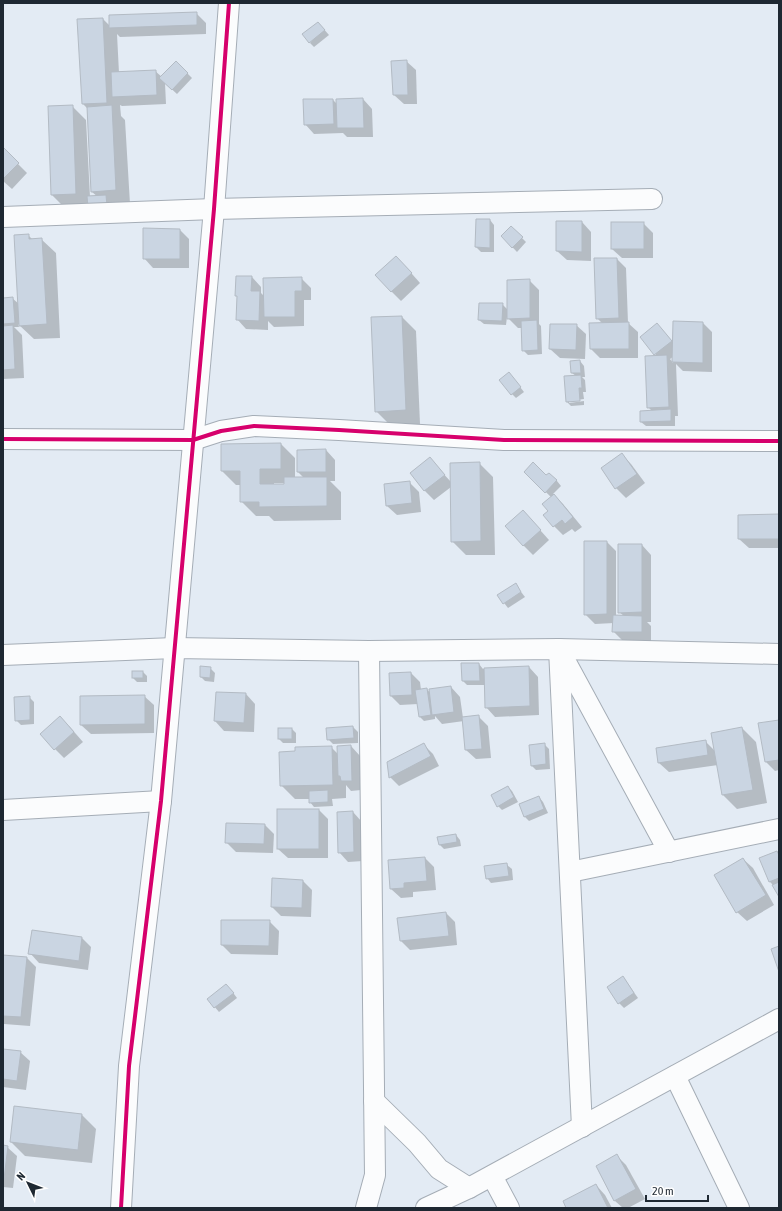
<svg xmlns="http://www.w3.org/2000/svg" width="782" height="1211" viewBox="0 0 782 1211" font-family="'Asap Condensed',sans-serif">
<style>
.shadow{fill:#0003;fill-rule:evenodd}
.building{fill:#cad5e2;stroke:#b3bbc4}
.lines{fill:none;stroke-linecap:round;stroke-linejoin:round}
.minor-casing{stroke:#a5adb6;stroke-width:22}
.minor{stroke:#fbfcfd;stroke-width:20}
.cycleway-casing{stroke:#fff;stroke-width:6}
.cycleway{stroke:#d6006c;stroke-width:4}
</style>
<rect width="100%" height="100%" fill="#e3ebf4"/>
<g class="shadow">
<path d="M 196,13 L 206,23 L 206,34 L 120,37 L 117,34 L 119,73 L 155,71 L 162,77 L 176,62 L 192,78 L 177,94 L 165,83 L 166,104 L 122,106 L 120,105 L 121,116 L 125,120 L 130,204 L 66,209 L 52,195 L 49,107 L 72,106 L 86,120 L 90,197 L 98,197 L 92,192 L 88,109 L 83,104 L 103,19 L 110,26 Z"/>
<path d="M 322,27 L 329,35 L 314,47 L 310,43 Z"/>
<path d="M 406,61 L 416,70 L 417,104 L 404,104 L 394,95 Z"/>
<path d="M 363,99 L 372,109 L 373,137 L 347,137 L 343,133 L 314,134 L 305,124 L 333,100 L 337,104 Z"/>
<path d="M 4,150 L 27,173 L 12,189 L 3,181 Z"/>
<path d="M 490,220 L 494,225 L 494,252 L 481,252 L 476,247 Z"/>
<path d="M 582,222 L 591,232 L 591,261 L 567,260 L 557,251 Z"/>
<path d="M 643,223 L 653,233 L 653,258 L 622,258 L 612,249 Z"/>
<path d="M 511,227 L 526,242 L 517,252 L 502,236 Z"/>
<path d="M 180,230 L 189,239 L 189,268 L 153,268 L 144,258 Z"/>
<path d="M 28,235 L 32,239 L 41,239 L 56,253 L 60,338 L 34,339 L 18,324 L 19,327 L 14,327 L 22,335 L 24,378 L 3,379 L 3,299 L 12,298 L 19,304 Z"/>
<path d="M 617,259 L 626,268 L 628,323 L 638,332 L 638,358 L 600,358 L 591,349 L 603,324 L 597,318 Z"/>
<path d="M 405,266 L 420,283 L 401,301 L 391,291 Z"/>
<path d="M 252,277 L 261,287 L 261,293 L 264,296 L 301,278 L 311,288 L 311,300 L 304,300 L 304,326 L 274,327 L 268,321 L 268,330 L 246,329 L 237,319 L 238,298 L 236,295 Z"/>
<path d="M 529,280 L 539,290 L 539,324 L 541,326 L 542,354 L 528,355 L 523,350 L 523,328 L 518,328 L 507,317 L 506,325 L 484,324 L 479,320 L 502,304 L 508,310 Z"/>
<path d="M 402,317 L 416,331 L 420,424 L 390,425 L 376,411 L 372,318 Z"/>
<path d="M 674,322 L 703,323 L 712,332 L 712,372 L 683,371 L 676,364 L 678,416 L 675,416 L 675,426 L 646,426 L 641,422 L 641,412 L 652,411 L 648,407 L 658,357 L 655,354 L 657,325 L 674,343 ZM 674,356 L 673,363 L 670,359 Z"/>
<path d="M 576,325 L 586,334 L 585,359 L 560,358 L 550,349 Z"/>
<path d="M 580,361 L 584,366 L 585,377 L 582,377 L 585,380 L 586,392 L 583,392 L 584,399 L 569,401 L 569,403 L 584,401 L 584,405 L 571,406 L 567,402 L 576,376 L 572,373 L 571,362 Z"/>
<path d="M 513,378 L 524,392 L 516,398 L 512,394 Z"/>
<path d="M 281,444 L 295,458 L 295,478 L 304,478 L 298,472 L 326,450 L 335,460 L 335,481 L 330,481 L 341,492 L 341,520 L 274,521 L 269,516 L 256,516 L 241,501 L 241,485 L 236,485 L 222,471 ZM 274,483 L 285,483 L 285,485 L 274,485 Z"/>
<path d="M 622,455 L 631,464 L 645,483 L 626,498 L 616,488 L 602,469 Z"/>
<path d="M 430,459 L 451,482 L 479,463 L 493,477 L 495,555 L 466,555 L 452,541 L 451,487 L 434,500 L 425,491 L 411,473 Z"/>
<path d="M 525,472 L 547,477 L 549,474 L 557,481 L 561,486 L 553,494 L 563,504 L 582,527 L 575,532 L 572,529 L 563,535 L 554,526 L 549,511 L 551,497 Z"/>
<path d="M 409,482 L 419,492 L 421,512 L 397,515 L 387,506 L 385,485 Z"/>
<path d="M 779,515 L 779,548 L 749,548 L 739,539 Z"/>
<path d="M 532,521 L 549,540 L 533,555 L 523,545 Z"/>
<path d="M 607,542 L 616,551 L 616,616 L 624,616 L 619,612 L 619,545 L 642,545 L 651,555 L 651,622 L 647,622 L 651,626 L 651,641 L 623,641 L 613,631 L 614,623 L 595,624 L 585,614 Z"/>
<path d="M 515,584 L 525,597 L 508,608 L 498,595 Z"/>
<path d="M 479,664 L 483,669 L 529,667 L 538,677 L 539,715 L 495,717 L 486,707 L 485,685 L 467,685 L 463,681 Z"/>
<path d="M 210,668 L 215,673 L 214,682 L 205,681 L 201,677 Z"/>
<path d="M 143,672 L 147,676 L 147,682 L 137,682 L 133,678 Z"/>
<path d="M 411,673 L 420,682 L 421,690 L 427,689 L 430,693 L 451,687 L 460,697 L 463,718 L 479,717 L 488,726 L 491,758 L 476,759 L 466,750 L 464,721 L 442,724 L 435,716 L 435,719 L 424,721 L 420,717 L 418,704 L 400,705 L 391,696 Z"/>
<path d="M 246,694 L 255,704 L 254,732 L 224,731 L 215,721 Z"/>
<path d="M 144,696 L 154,705 L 154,733 L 91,734 L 81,725 Z"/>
<path d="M 29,697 L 34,702 L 34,724 L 21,725 L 16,720 Z"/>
<path d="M 779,721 L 779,770 L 775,771 L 766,762 Z"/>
<path d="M 69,726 L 83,742 L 64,758 L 55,749 Z"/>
<path d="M 353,727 L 358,732 L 358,743 L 333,744 L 328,739 Z"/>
<path d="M 742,728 L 756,742 L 767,803 L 737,809 L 723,795 L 718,765 L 669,772 L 659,763 L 658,749 L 705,741 L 715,751 Z"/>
<path d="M 292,729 L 296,733 L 296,743 L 283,743 L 279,739 Z"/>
<path d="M 544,744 L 549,749 L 550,769 L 536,770 L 531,765 Z"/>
<path d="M 424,745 L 433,754 L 439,766 L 399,786 L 390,777 Z"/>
<path d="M 351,746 L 360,756 L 361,790 L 351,791 L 346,785 L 346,798 L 332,799 L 333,806 L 314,807 L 310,802 L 310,799 L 295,799 L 281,785 L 331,747 L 338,754 Z"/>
<path d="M 508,787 L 512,791 L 518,802 L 502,810 L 498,806 Z"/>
<path d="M 539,797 L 543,802 L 548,813 L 529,821 L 524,816 Z"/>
<path d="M 319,810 L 328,819 L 328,858 L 288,858 L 278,849 Z"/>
<path d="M 353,812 L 362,822 L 363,861 L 348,862 L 339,852 Z"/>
<path d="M 265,825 L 274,834 L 273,853 L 236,852 L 226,842 Z"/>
<path d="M 456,835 L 460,840 L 461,846 L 444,849 L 439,844 Z"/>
<path d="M 777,852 L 779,854 L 779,896 L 774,886 L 770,882 L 761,859 Z"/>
<path d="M 425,858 L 434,867 L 436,890 L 413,892 L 413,897 L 401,898 L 391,889 Z"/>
<path d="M 743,859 L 753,868 L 774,905 L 747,921 L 737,912 Z"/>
<path d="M 507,865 L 512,869 L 513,880 L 491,883 L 487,878 Z"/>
<path d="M 303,881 L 312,890 L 311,917 L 281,916 L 272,907 Z"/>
<path d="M 446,913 L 455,922 L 457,945 L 410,950 L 401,941 Z"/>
<path d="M 269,921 L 279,931 L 278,955 L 231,954 L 222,945 Z"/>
<path d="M 82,938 L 91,947 L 88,970 L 39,963 L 30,953 Z"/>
<path d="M 3,956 L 27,958 L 36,967 L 30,1026 L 4,1024 L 3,1022 Z"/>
<path d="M 623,977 L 638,998 L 624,1008 L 619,1003 Z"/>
<path d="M 231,990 L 237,998 L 219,1012 L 208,999 Z"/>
<path d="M 3,1050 L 20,1052 L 30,1061 L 26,1090 L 3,1087 Z"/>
<path d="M 15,1108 L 82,1115 L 96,1129 L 92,1163 L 25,1156 L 11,1142 Z"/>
<path d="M 3,1146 L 7,1147 L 17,1156 L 13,1188 L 3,1187 Z"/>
<path d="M 617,1156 L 626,1165 L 645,1199 L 628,1208 L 623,1208 L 615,1201 L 597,1166 Z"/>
<path d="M 596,1185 L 605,1195 L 612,1208 L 567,1208 Z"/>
</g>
<g class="building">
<path d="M 197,12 L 197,25 L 109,28 L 109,15 Z"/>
<path d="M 103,18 L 107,103 L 82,104 L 77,19 Z"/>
<path d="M 318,22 L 325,30 L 309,43 L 302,34 Z"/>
<path d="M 407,60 L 408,95 L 393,95 L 391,61 Z"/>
<path d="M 176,61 L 188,73 L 172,90 L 159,78 Z"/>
<path d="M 156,70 L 157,95 L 112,97 L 111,72 Z"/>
<path d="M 363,98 L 364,128 L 337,128 L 336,99 Z"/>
<path d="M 303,99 L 333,99 L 334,124 L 304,125 Z"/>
<path d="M 73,105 L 76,194 L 51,195 L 48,106 Z"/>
<path d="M 112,105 L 116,190 L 91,192 L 87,107 Z"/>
<path d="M 4,148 L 19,163 L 3,179 L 3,149 Z"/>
<path d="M 106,195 L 107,206 L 88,207 L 87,196 Z"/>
<path d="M 476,219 L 490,219 L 490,248 L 475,247 Z"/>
<path d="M 556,221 L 582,221 L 582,252 L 556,251 Z"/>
<rect x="611" y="222" width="33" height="27"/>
<path d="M 511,226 L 523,237 L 512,248 L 501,236 Z"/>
<path d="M 143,228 L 180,229 L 180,259 L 143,259 Z"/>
<path d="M 29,234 L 29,239 L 42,238 L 47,324 L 19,326 L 14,235 Z"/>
<path d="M 396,256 L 412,273 L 391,292 L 375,275 Z"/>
<path d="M 594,258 L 617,258 L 619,318 L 596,319 Z"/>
<path d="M 236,276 L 252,276 L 251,291 L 260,291 L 259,321 L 236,320 L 237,296 L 235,296 Z"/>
<path d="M 302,277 L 302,291 L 295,291 L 295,317 L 264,317 L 263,278 Z"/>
<path d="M 530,279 L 530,318 L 507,319 L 507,280 Z"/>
<path d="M 13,297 L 15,323 L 3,324 L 3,298 Z"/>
<path d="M 479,303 L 503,303 L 502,321 L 478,320 Z"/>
<path d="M 402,316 L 406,410 L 375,412 L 371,317 Z"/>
<path d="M 537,320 L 538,350 L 522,351 L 521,321 Z"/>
<path d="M 673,321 L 703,322 L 703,363 L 672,362 Z"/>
<path d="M 629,322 L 629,349 L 590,349 L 589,323 Z"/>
<path d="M 657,323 L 672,341 L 654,355 L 640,337 Z"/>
<path d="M 550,324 L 577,324 L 576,350 L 549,349 Z"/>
<path d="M 13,325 L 15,369 L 3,370 L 3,326 Z"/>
<path d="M 667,355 L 669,407 L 647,408 L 645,356 Z"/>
<path d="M 580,360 L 581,373 L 571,373 L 570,361 Z"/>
<path d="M 509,372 L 521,387 L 511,395 L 499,380 Z"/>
<path d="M 581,375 L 582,388 L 579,388 L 580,401 L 566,402 L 564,376 Z"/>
<path d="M 671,409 L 671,421 L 640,422 L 640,411 Z"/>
<path d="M 281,443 L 281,469 L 260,469 L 260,484 L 284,484 L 284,477 L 327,477 L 327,506 L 259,507 L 259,502 L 240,502 L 240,471 L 221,471 L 221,444 Z"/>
<path d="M 326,449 L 326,472 L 297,472 L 297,450 Z"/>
<path d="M 622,453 L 637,474 L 615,489 L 601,468 Z"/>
<path d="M 430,457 L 445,475 L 424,491 L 410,473 Z"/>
<path d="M 480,462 L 481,541 L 451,542 L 450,463 Z"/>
<path d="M 533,462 L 546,475 L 549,473 L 557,480 L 545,493 L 524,472 Z"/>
<path d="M 410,481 L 412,503 L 386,506 L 384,484 Z"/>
<path d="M 554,494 L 573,517 L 565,524 L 562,520 L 553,527 L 543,515 L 548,511 L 542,504 Z"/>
<path d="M 523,510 L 541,530 L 523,546 L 505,526 Z"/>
<path d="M 779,514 L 779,539 L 738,539 L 738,515 Z"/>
<path d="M 584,541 L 607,541 L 607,614 L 584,615 Z"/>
<path d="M 618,544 L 642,544 L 642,612 L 618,613 Z"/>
<path d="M 516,583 L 521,592 L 503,604 L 497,595 Z"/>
<path d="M 613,615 L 642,616 L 642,632 L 612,632 Z"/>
<path d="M 461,663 L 479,663 L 480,681 L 462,681 Z"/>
<path d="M 200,666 L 211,667 L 210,678 L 200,677 Z"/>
<path d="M 529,666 L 530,706 L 485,708 L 484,668 Z"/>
<rect x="132" y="671" width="11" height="7"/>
<path d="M 411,672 L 412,695 L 390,696 L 389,673 Z"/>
<path d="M 451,686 L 454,712 L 432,715 L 429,689 Z"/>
<path d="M 427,688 L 431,715 L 419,717 L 415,690 Z"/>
<path d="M 216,692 L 246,693 L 244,723 L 214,721 Z"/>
<path d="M 145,695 L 145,724 L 80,725 L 80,696 Z"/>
<path d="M 30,696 L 30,720 L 15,721 L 14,697 Z"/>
<path d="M 479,715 L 482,749 L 465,750 L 462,717 Z"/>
<path d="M 60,716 L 74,732 L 54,750 L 40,734 Z"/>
<path d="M 779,720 L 779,760 L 765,762 L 758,723 Z"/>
<path d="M 353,726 L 354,738 L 327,740 L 326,728 Z"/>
<path d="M 742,727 L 753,790 L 722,795 L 711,733 Z"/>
<rect x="278" y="728" width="14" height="11"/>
<path d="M 706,740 L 708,755 L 658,763 L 656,748 Z"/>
<path d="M 424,743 L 431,756 L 389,778 L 387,762 Z"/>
<path d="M 545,743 L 546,764 L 531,766 L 529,745 Z"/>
<path d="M 351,745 L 352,781 L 341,781 L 340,776 L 338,776 L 337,746 Z"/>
<path d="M 332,746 L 333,785 L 280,786 L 279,752 L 295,751 L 295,747 Z"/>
<path d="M 508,786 L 514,797 L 497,807 L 491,795 Z"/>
<path d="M 328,790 L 328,802 L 309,803 L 309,791 Z"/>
<path d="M 539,796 L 544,809 L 524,817 L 519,804 Z"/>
<rect x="277" y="809" width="42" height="40"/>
<path d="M 353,811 L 354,852 L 338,853 L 337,812 Z"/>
<path d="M 226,823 L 265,824 L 264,844 L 225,843 Z"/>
<path d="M 456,834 L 457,842 L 439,845 L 437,837 Z"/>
<path d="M 777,851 L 779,855 L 779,878 L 769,882 L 759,858 Z"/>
<path d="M 425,857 L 427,881 L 404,883 L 404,888 L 390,889 L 388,860 Z"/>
<path d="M 743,858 L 766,895 L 736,913 L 714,875 Z"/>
<path d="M 507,863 L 509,876 L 486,879 L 484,866 Z"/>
<path d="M 272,878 L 303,880 L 302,908 L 271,907 Z"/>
<path d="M 779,882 L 779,897 L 772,885 Z"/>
<path d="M 446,912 L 449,936 L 400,941 L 397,918 Z"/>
<path d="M 221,920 L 270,920 L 269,946 L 221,945 Z"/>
<path d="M 32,930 L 82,937 L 79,961 L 28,954 Z"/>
<path d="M 779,946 L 779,972 L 771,949 Z"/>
<path d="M 3,955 L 27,957 L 21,1017 L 3,1016 Z"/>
<path d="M 623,976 L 634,993 L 618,1004 L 607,987 Z"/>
<path d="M 226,984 L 234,993 L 214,1008 L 207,999 Z"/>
<path d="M 3,1049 L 21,1051 L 17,1081 L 3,1079 Z"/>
<path d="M 14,1106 L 82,1114 L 78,1150 L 10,1142 Z"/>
<path d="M 3,1145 L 8,1146 L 4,1179 L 3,1179 Z"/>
<path d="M 617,1154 L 636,1189 L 614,1201 L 596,1166 Z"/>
<path d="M 596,1184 L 608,1208 L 566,1208 L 563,1201 Z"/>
</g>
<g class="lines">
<g class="minor-casing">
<g id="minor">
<path d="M 3,217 L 214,209 L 652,199"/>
<path d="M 3,439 L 193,440 L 221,431 L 254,426 L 339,430 L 504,440 L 779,441"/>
<path d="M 559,649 L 582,1127"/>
<path d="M 561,653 L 669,852"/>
<path d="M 3,655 L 174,648 L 369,651 L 559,649 L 779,654"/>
<path d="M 3,810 L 161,801"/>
<path d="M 570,872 L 779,829"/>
<path d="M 675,1076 L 739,1208"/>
<path d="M 374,1101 L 417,1143 L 439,1169 L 469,1188"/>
<path d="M 492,1176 L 509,1208"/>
<path d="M 121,1208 L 129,1066 L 161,801 L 214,209 L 229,3"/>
<path d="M 366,1208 L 375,1175 L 369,651"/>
<path d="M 426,1208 L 469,1188 L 779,1019"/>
</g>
</g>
<use href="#minor" class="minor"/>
<g class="cycleway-casing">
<g id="cycleway">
<path d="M 3,439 L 193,440 L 221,431 L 254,426 L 339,430 L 504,440 L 779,441"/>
<path d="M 121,1208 L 129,1066 L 161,801 L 214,209 L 229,3"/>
</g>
</g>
<use href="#cycleway" class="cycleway"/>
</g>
<rect width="782" height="1211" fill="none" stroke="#1e2832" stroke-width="8"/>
<g transform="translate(28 1183) rotate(313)" stroke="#ffffff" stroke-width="3" paint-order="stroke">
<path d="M0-3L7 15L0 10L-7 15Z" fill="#1e2832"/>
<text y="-6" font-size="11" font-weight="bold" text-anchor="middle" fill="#1e2832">N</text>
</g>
<path d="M646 1195v6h62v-6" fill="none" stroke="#1e2832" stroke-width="2"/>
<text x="652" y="1195" font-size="12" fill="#1e2832" stroke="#ffffff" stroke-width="3" paint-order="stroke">20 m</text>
</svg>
